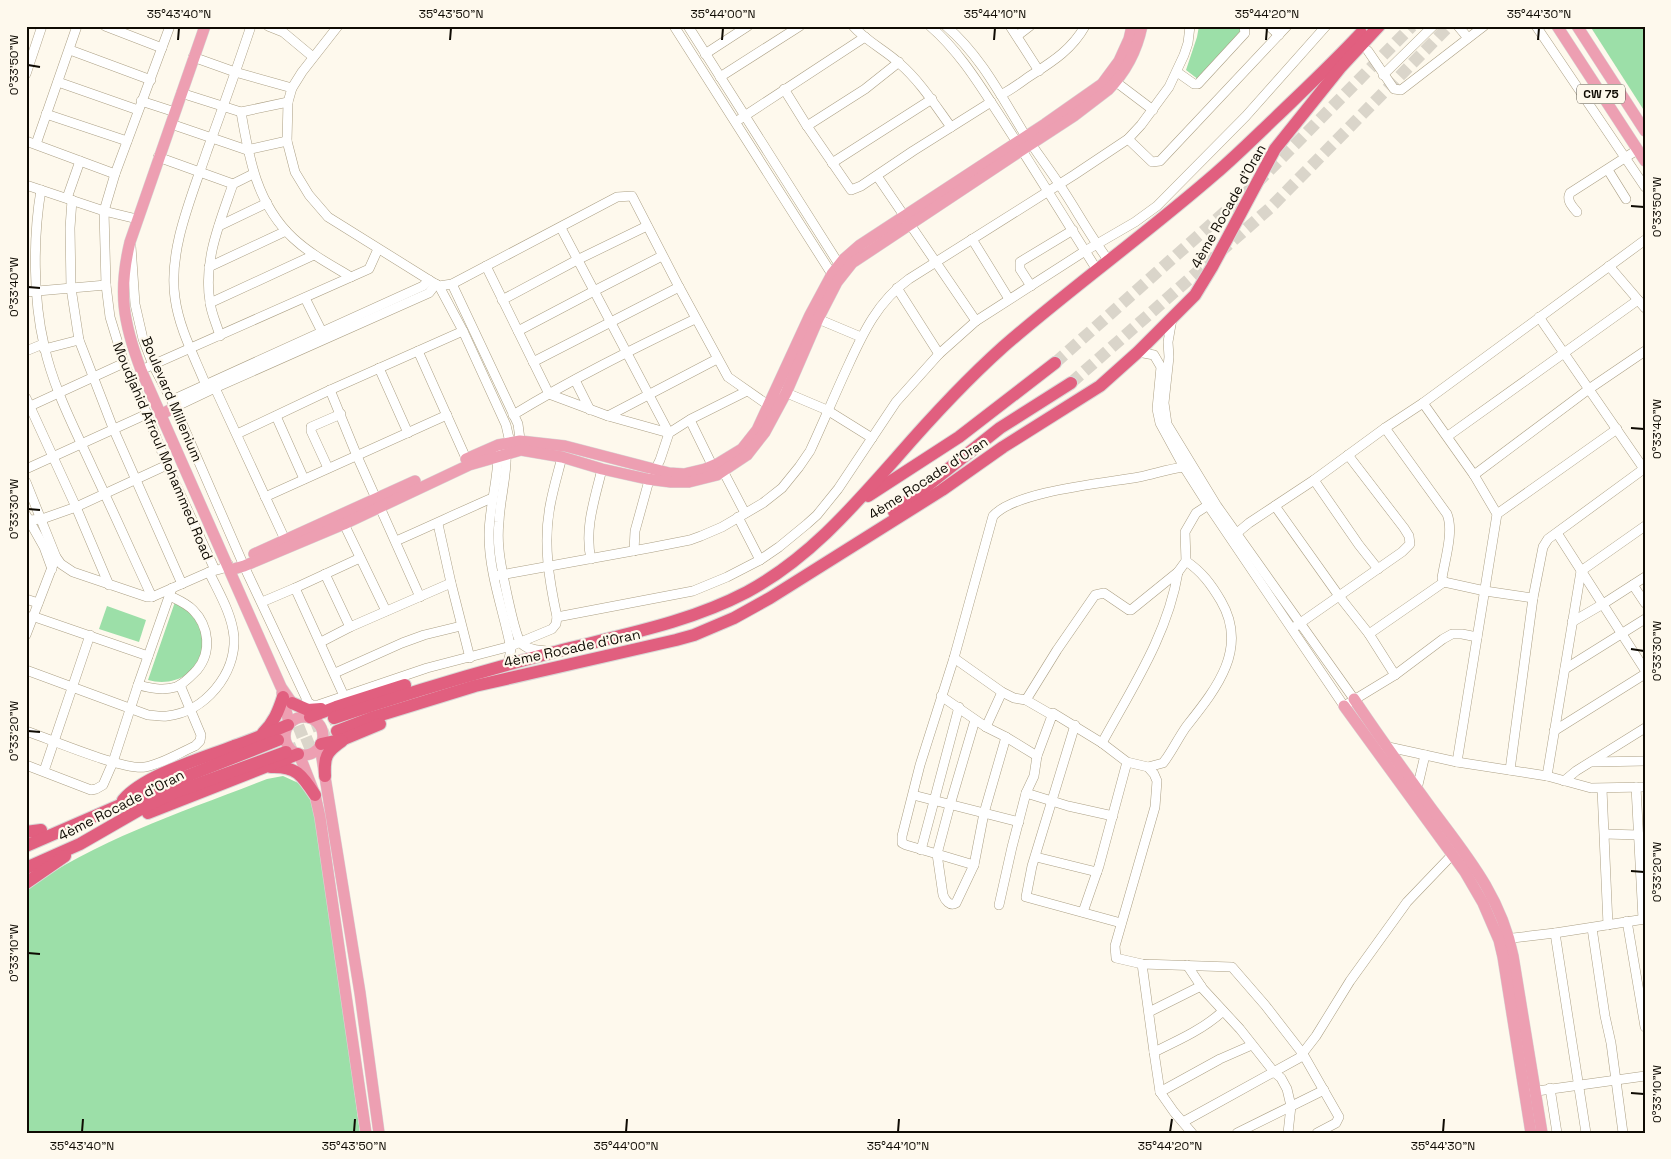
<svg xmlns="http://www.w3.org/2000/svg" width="1671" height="1159" viewBox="0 0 1671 1159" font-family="'Space Grotesk',sans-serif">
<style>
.green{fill:#9cdfa8}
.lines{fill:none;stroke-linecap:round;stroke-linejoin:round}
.highway-tunnel{stroke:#dad5ca;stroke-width:12;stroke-dasharray:12 6;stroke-linecap:butt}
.minor-casing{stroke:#aca085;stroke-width:10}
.major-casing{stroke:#d9d8d7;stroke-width:12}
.highway-casing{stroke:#d9d8d7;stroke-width:14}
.minor{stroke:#fff;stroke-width:9}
.major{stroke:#ed9fb2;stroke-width:11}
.highway{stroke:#e15f7f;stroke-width:12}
.ticks{fill:none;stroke:#0f0b03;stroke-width:2}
.labels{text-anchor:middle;stroke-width:4.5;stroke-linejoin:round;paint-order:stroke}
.shield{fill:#fef9ed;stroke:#575249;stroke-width:1}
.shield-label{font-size:12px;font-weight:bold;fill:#0f0b03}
.street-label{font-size:14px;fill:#0f0b03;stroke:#fef9ed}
.neatline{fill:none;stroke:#0f0b03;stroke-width:2}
.ticks-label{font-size:12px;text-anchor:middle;fill:#0f0b03}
</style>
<rect width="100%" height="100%" fill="#fef9ed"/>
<g class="green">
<path d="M 1199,26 L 1245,26 L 1199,80 L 1186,70 L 1197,37 Z"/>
<path d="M 1590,26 L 1645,26 L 1645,112 Z"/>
<path d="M 176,599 C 181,603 188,606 192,611 C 195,615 205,635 206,639 C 206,642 203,648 203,651 C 197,675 172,687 148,680 Z"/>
<path d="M 107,606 L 146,620 L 139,642 L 99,629 Z"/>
<path d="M 283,776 L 305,786 L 311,797 L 322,849 L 360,1133 L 26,1133 L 26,890 C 97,839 186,811 267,779 Z"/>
</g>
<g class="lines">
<g class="highway-tunnel">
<path d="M 1055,363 L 1253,187 L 1412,26"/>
<path d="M 1071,383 L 1270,208 L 1449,26"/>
<path d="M 278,740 L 334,718"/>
<path d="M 286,752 L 337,731"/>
</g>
<g class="minor-casing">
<g id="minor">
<path d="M 105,26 L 162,48"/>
<path d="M 170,26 L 115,174 L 104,211 L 106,285 L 110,317 L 124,363 L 147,414 L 167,465 L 215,570"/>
<path d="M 268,26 L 283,32 L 313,57"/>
<path d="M 338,26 L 302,72 L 292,88 L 288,102 L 287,141 L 295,172 L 309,195 L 328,217 L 429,280 L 439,286 L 452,284 L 617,197 L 632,196 L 679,287"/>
<path d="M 674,26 L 835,279"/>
<path d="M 688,26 L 842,269"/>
<path d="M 853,26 C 866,41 885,50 899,63 C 920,81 935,105 951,127"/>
<path d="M 930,26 C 959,51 979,84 1000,116 C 1033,167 1065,219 1097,270"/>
<path d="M 946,26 C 979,54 1000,94 1022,130 C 1034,149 1047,166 1059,184 C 1076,209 1090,236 1109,261"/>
<path d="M 1010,26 L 1039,71"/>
<path d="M 1269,26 L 1279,35"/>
<path d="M 1458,26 L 1468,38"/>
<path d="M 1536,26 L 1645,187"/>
<path d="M 1017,36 L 1030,26"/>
<path d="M 70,50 L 151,80"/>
<path d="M 1368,51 L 1394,89 L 1401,90 L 1484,26"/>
<path d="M 705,54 L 748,26"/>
<path d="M 193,57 L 235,72 L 292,88"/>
<path d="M 1177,72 L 1194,84 L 1198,84 L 1245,33 L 1244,26"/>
<path d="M 26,74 L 42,26"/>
<path d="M 1383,75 L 1433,26"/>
<path d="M 720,77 L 800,26"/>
<path d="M 58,82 L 138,110"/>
<path d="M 1116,82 L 1153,110"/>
<path d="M 784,89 L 807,126 L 851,190 L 861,186 L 913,151 L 991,102"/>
<path d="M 181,93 L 241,112 L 288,102"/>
<path d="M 1001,95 C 1010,90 1019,84 1027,78 C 1050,63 1071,51 1085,26"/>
<path d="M 141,101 L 175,112"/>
<path d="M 241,112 C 249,159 257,204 293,238 C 310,254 331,265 351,277"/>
<path d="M 46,114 L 127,141"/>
<path d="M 740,119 L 865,37"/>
<path d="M 171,124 L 247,150 L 287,141"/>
<path d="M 807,126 L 865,89 L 899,62"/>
<path d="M 1128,139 L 1152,162 L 1160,161 L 1287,26"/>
<path d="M 26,141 L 115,174"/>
<path d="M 36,144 L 77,26"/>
<path d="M 158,157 L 233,184 C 220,222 203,261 210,302 C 211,313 217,325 220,336"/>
<path d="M 832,163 L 932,99"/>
<path d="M 1608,170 L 1626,199"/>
<path d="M 877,176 L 976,321"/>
<path d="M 233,184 L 253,174"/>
<path d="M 26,185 L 104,211 L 137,219"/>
<path d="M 41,190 C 33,237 33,298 44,345 C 53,388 75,429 93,469 C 113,511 132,554 152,597"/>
<path d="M 67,198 L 80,161"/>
<path d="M 72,200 L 70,228 L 71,288 L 79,340 L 113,428 L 182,584"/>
<path d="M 1577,212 C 1572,206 1566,200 1570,193 L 1637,150"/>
<path d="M 219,226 L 267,203"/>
<path d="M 561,228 L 669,433"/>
<path d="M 972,239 L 1009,299"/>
<path d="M 131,246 L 135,304 L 143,339 L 153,365 L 175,407 L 244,566 L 308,702 L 312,705 L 318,705 L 427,668 L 511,646 L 552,629 L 556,624 L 557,617 L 693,591 L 727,577 L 760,560 L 779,547 L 807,524 L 817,515 L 838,489 L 896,402 L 939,354 L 976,321 L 1085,251 L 1135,222 L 1157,206 L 1246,116 L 1326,26"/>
<path d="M 486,266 L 549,394 L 608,416 L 669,433"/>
<path d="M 1609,266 L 1645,308"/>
<path d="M 209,267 L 286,231"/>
<path d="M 452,284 L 518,424 L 521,447"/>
<path d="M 439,286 L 463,331 L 506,425 L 511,447"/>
<path d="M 1031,286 L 1020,269 L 1020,262 L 1073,230"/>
<path d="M 897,288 L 939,354"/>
<path d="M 26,292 L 106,285"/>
<path d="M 305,298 L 322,332"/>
<path d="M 502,300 L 577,260 L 647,226"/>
<path d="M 210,303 L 314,255"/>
<path d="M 1539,317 L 1644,469"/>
<path d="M 818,319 L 861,337"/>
<path d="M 1172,319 L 1168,342 L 1169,357 L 1164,403 L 1167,424 L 1217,506 L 1354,699"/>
<path d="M 518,331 L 594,291 L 662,256"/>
<path d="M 44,349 L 79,340"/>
<path d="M 26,351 L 43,344"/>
<path d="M 418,351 L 469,465"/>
<path d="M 1138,352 L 1154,355 L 1161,367 L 1157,409 L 1160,423 L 1184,467 L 1212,511 L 1344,706 L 1395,675 L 1443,639 L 1452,634 L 1462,634 L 1477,637"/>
<path d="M 533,362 L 679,287 L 728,377 L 768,405"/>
<path d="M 379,368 L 408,433"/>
<path d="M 141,370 L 369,269 L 378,249"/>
<path d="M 575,380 L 590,410"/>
<path d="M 205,383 C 194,356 179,328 175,298 C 168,250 192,196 207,151 C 222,110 237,68 251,26"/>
<path d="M 215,388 L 287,544"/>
<path d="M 330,390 L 357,456 L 420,597"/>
<path d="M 782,391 L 827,410 L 872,438"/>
<path d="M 26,398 L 76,507 L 109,585"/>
<path d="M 172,400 L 423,286 L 429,280"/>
<path d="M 1423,403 L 1474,475 L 1497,514 L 1457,762"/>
<path d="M 175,407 L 215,388 L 429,293 L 436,284"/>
<path d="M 26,408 L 124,363"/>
<path d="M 513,415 C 572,379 633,349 695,319"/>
<path d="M 276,416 L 304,479"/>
<path d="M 608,416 L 717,359"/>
<path d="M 690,420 L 712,465"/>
<path d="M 237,434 L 330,390 L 463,331"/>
<path d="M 1448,436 L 1638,300"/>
<path d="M 506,449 C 508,473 500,497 499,522 C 498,531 498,540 499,549 C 500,563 514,634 521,643 C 527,650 538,650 546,651"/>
<path d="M 498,451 C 499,478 489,507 489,535 C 489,574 504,612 511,649 L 509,659"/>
<path d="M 720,465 L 745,513"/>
<path d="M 328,468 L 311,431 L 311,427 L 341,414"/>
<path d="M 26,469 L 147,414"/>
<path d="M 1474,475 L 1589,389 L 1645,351"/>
<path d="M 1314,480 L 1359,545 L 1378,569"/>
<path d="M 26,482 L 56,557 L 61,564 L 73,572 L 147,597 L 152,597 L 209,572 L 221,569 L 228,564"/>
<path d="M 265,497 L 447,415"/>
<path d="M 1275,506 L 1339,596 L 1369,634 L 1395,675"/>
<path d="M 1497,514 L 1617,429"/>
<path d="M 26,515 L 44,547 L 52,569"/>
<path d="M 738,517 L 760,560"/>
<path d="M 30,520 L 42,519 L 76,507 L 167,465"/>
<path d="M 344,524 L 386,611"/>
<path d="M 438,524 L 451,583 L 470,658"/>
<path d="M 1557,533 L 1645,670"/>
<path d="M 1231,538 L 1249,523 L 1314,480 L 1385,428 L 1423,403 L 1645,240"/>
<path d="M 396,541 C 428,527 460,512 492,498"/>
<path d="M 634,551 L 635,531 L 648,484 L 660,460 L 669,433 L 691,419 L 747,391"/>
<path d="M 591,559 C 584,529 595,498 602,469"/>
<path d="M 325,574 L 350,627"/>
<path d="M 495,576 L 649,548 L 690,540 L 701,536 L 722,527 L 763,503 L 782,488 L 799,467 L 810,451 C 823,423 835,394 848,366 C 863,333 878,301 909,279 L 1074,175 L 1128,139 L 1141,125 L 1169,87 L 1184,55 L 1188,43 L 1190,26"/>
<path d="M 1444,582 L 1485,591 L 1533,598"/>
<path d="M 1633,585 L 1645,603"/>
<path d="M 295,588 L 344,696"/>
<path d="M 26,599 L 38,603"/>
<path d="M 262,602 L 295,588 L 360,558"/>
<path d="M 32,616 L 148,656"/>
<path d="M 557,617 C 549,580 543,543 550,506 C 553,489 558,473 562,457"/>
<path d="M 1572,622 L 1603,604 L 1645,577"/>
<path d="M 1296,626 L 1402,552 L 1410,544 L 1409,536 L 1404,528 L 1348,455"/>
<path d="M 1369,634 L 1444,582 L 1442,578 C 1445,559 1454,531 1447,514 L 1385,428"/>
<path d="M 26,635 L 56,557"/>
<path d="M 321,642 L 350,627 L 451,583"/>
<path d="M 954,658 L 1002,692 L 1014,698 L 1026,700 L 1052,715"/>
<path d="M 1565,669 L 1645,619"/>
<path d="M 26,670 L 148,715 C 154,715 161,717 167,716 C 205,712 236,674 234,637 C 232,614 219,593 209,572"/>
<path d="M 335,673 L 402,643 L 424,635 L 461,626"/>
<path d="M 138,685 C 150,688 163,691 176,687 C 184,684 191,676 197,670 C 212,652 209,626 193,610 C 186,603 178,600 170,596"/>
<path d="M 941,696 L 986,727 L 1006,737 L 1037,756"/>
<path d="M 1026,700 L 1057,650 L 1095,595 L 1104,593 L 1129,610 L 1131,610 L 1178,572 L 1186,561 L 1185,532 L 1196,513 L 1213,502"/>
<path d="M 1075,725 L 1032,866 L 1026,897 L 1121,923"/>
<path d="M 986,727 L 1002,692"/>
<path d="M 26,731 C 50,739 124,771 145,767 C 162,764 179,753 195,746 L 200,741 L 201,735 L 180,685"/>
<path d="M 1554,731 L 1645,674"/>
<path d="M 1006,737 L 984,813 L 974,865 L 956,903 C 950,907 945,900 943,895 L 937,854 L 906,845 L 902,843 L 902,836 L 920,765 L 954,658 L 993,516 C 1015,491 1105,483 1139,477 C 1154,474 1168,469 1184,467"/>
<path d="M 1102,743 C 1132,688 1168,634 1178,572"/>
<path d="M 1384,746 L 1457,762 L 1547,776 L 1591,788 L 1645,787"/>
<path d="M 1593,762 L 1645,761"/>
<path d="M 26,765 L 91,790 L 96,789 L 103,785 L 113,762 L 138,685 L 172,588"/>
<path d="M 1148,767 L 1163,763 L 1166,759 C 1173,749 1179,737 1186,727 C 1216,689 1249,649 1221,601 C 1211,584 1202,572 1186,561"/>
<path d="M 1510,770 L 1533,598 L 1543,547 L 1548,539 L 1645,468"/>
<path d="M 44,771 L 90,635"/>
<path d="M 1547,776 L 1581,571 L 1645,526"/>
<path d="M 1564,781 L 1576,771 L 1645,728"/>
<path d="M 1636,787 L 1643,919"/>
<path d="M 1417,789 L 1425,755"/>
<path d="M 1602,789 L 1608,925"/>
<path d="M 1026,793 L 1068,806 L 1113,816"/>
<path d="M 913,795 L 1019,822"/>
<path d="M 1605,834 L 1639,835"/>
<path d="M 921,850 L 959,707"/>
<path d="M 1036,857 L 1097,872"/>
<path d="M 974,865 L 937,854 L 950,805 L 975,720"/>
<path d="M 999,905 L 1012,847 L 1026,793 L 1034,776 L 1037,756 L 1053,713 L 1102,743 L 1127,762 L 1148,767 L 1154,774 L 1157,781 L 1155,807 L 1115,946 L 1116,958 L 1142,964 L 1232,967 L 1265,1005 L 1303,1054 L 1339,1117 L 1336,1123 L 1317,1133"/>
<path d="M 1083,912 L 1099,866 L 1127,762"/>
<path d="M 1627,921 L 1645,1027"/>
<path d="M 1592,928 L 1605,1016 L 1611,1043 L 1623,1133"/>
<path d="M 1555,933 L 1586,1133"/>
<path d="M 1504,939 L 1555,933 L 1645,919"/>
<path d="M 1142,964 L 1154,1052"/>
<path d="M 1187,965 L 1203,989 L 1240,1029 L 1274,1072 L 1281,1078 L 1287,1089 L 1291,1106 L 1288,1133"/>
<path d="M 1149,1012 L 1201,986"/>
<path d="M 1550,1088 L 1557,1133"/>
<path d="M 1160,1092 L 1220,1059 L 1252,1045"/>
<path d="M 1530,1092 L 1645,1076"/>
<path d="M 1183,1122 L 1299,1058 L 1316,1036 L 1350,981 L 1407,902 L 1452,855"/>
<path d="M 1192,1133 L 1174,1112 L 1160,1092 L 1154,1052 C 1177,1041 1204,1029 1223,1011"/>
<path d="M 1237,1133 L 1324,1090"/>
</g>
</g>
<g class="major-casing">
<g id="major">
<path d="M 205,26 L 130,242 C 118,292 123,322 141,370 L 281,687 L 292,703"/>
<path d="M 1557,26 L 1645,161"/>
<path d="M 1577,26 L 1645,131"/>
<path d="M 162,414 L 175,407"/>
<path d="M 466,459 L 498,445 L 520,441 L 565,446 L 669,473 L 684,474 L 705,469 L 719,463 L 742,449 L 757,430 L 810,315 L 832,274 L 844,259 L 860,245 L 1045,124 L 1102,84 L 1119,61 L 1129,39 L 1132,26"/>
<path d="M 254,554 L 415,481"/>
<path d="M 230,570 L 244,566 L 344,524 L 469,465 L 521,450 L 562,457 L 602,469 L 647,479 L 671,482 L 689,482 L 717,475 L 747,455 L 765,432 L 786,393 L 818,319 L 837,282 L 852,263 L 1022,150 L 1074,116 L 1108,90 C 1125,73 1137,50 1142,26"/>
<path d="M 282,693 L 289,723"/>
<path d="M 1354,699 C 1379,737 1405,772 1431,808 C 1466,855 1501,896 1513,956 L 1542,1133"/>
<path d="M 1344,706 L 1465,872 L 1483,903 L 1499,940 L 1503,957 L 1531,1133"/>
<circle cx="304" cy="736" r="19"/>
<path d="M 320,746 L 360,993 L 379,1133"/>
<path d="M 299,754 L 315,795 L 320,817 L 366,1133"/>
</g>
</g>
<g class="highway-casing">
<g id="highway">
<path d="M 868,496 L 959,437 L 1055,363"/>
<path d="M 894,512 L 1000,428 L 1071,383"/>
<path d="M 292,703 L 308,710 L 321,709"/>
<path d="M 310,717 L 336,707 L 405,685"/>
<path d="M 334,718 C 404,694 475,673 547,654 C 615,636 684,625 747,592 C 808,559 852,508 897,457 C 930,419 965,381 1003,347 C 1072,287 1146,234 1215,174 C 1236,156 1255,137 1275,118 C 1304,90 1334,62 1361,33"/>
<path d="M 337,731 L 371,718 L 475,686 L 676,640 L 694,635 L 734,618 L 770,598 L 942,490 L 1003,447 L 1100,386 L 1138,352 L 1195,295 L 1212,267 L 1275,149 L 1340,68 L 1379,26"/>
<path d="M 263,733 C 274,722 278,712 283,697"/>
<path d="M 321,744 L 344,739 L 380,724"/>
<path d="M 271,767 C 296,766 302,775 315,795"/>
<path d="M 325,776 C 324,757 326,752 342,741"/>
<path d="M 123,800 C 144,775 203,758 234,746 C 252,740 270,732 288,725"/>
<path d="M 148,813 L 298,754"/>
<path d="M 26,832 L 41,830"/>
<path d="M 26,846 L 187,776 L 278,740"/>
<path d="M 26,868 L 80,844 L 146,806 L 176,792 L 286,752"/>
<path d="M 26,883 L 65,856"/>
</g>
</g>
<use href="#minor" class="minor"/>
<use href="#major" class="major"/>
<use href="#highway" class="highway"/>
</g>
<path class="ticks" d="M 178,40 L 179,28M 450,40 L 451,28M 722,40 L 723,28M 994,40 L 995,28M 1266,40 L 1267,28M 1538,40 L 1539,28M 28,65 L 40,67M 1631,206 L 1644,207M 28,287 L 40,288M 1631,428 L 1644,429M 28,509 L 40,510M 1631,649 L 1644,651M 28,731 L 40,732M 1631,871 L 1644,872M 28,953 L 40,954M 1631,1093 L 1644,1094M 82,1132 L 83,1119M 354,1132 L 355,1119M 626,1132 L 627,1119M 898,1132 L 899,1119M 1170,1132 L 1172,1119M 1443,1132 L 1444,1119"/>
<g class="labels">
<rect class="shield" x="1577" y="84.5" width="48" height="19" rx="4"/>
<g class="shield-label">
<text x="1601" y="98">CW 75</text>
</g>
<g class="street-label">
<text transform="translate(1228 206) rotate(-61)" y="5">4ème Rocade d'Oran</text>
<text transform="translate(172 399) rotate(67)" y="5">Boulevard Millenium</text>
<text transform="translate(163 451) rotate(67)" y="5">Moudjahid Afroul Mohammed Road</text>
<text transform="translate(928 478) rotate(-33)" y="5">4ème Rocade d'Oran</text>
<text transform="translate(572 648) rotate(-12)" y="5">4ème Rocade d'Oran</text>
<text transform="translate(121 805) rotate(-27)" y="5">4ème Rocade d'Oran</text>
</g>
</g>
<rect width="1671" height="1159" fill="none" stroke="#fef9ed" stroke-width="55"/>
<rect x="28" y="28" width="1616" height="1104" class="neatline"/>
<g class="ticks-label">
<text x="179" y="18">35°43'40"N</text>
<text x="451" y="18">35°43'50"N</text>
<text x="723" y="18">35°44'00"N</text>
<text x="995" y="18">35°44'10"N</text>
<text x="1267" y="18">35°44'20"N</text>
<text x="1539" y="18">35°44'30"N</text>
<text transform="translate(14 65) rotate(-90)" y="4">0°33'50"W</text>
<text transform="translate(1657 207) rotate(-90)" y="4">0°33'50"W</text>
<text transform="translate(14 287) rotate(-90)" y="4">0°33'40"W</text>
<text transform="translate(1657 429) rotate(-90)" y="4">0°33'40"W</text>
<text transform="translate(14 509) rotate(-90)" y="4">0°33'30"W</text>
<text transform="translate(1657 651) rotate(-90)" y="4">0°33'30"W</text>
<text transform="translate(14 731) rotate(-90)" y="4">0°33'20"W</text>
<text transform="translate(1657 872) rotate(-90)" y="4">0°33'20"W</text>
<text transform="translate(14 953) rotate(-90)" y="4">0°33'10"W</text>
<text transform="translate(1657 1094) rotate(-90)" y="4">0°33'10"W</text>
<text x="82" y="1150">35°43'40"N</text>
<text x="354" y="1150">35°43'50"N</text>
<text x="626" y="1150">35°44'00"N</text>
<text x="898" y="1150">35°44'10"N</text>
<text x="1170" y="1150">35°44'20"N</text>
<text x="1443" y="1150">35°44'30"N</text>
</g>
</svg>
